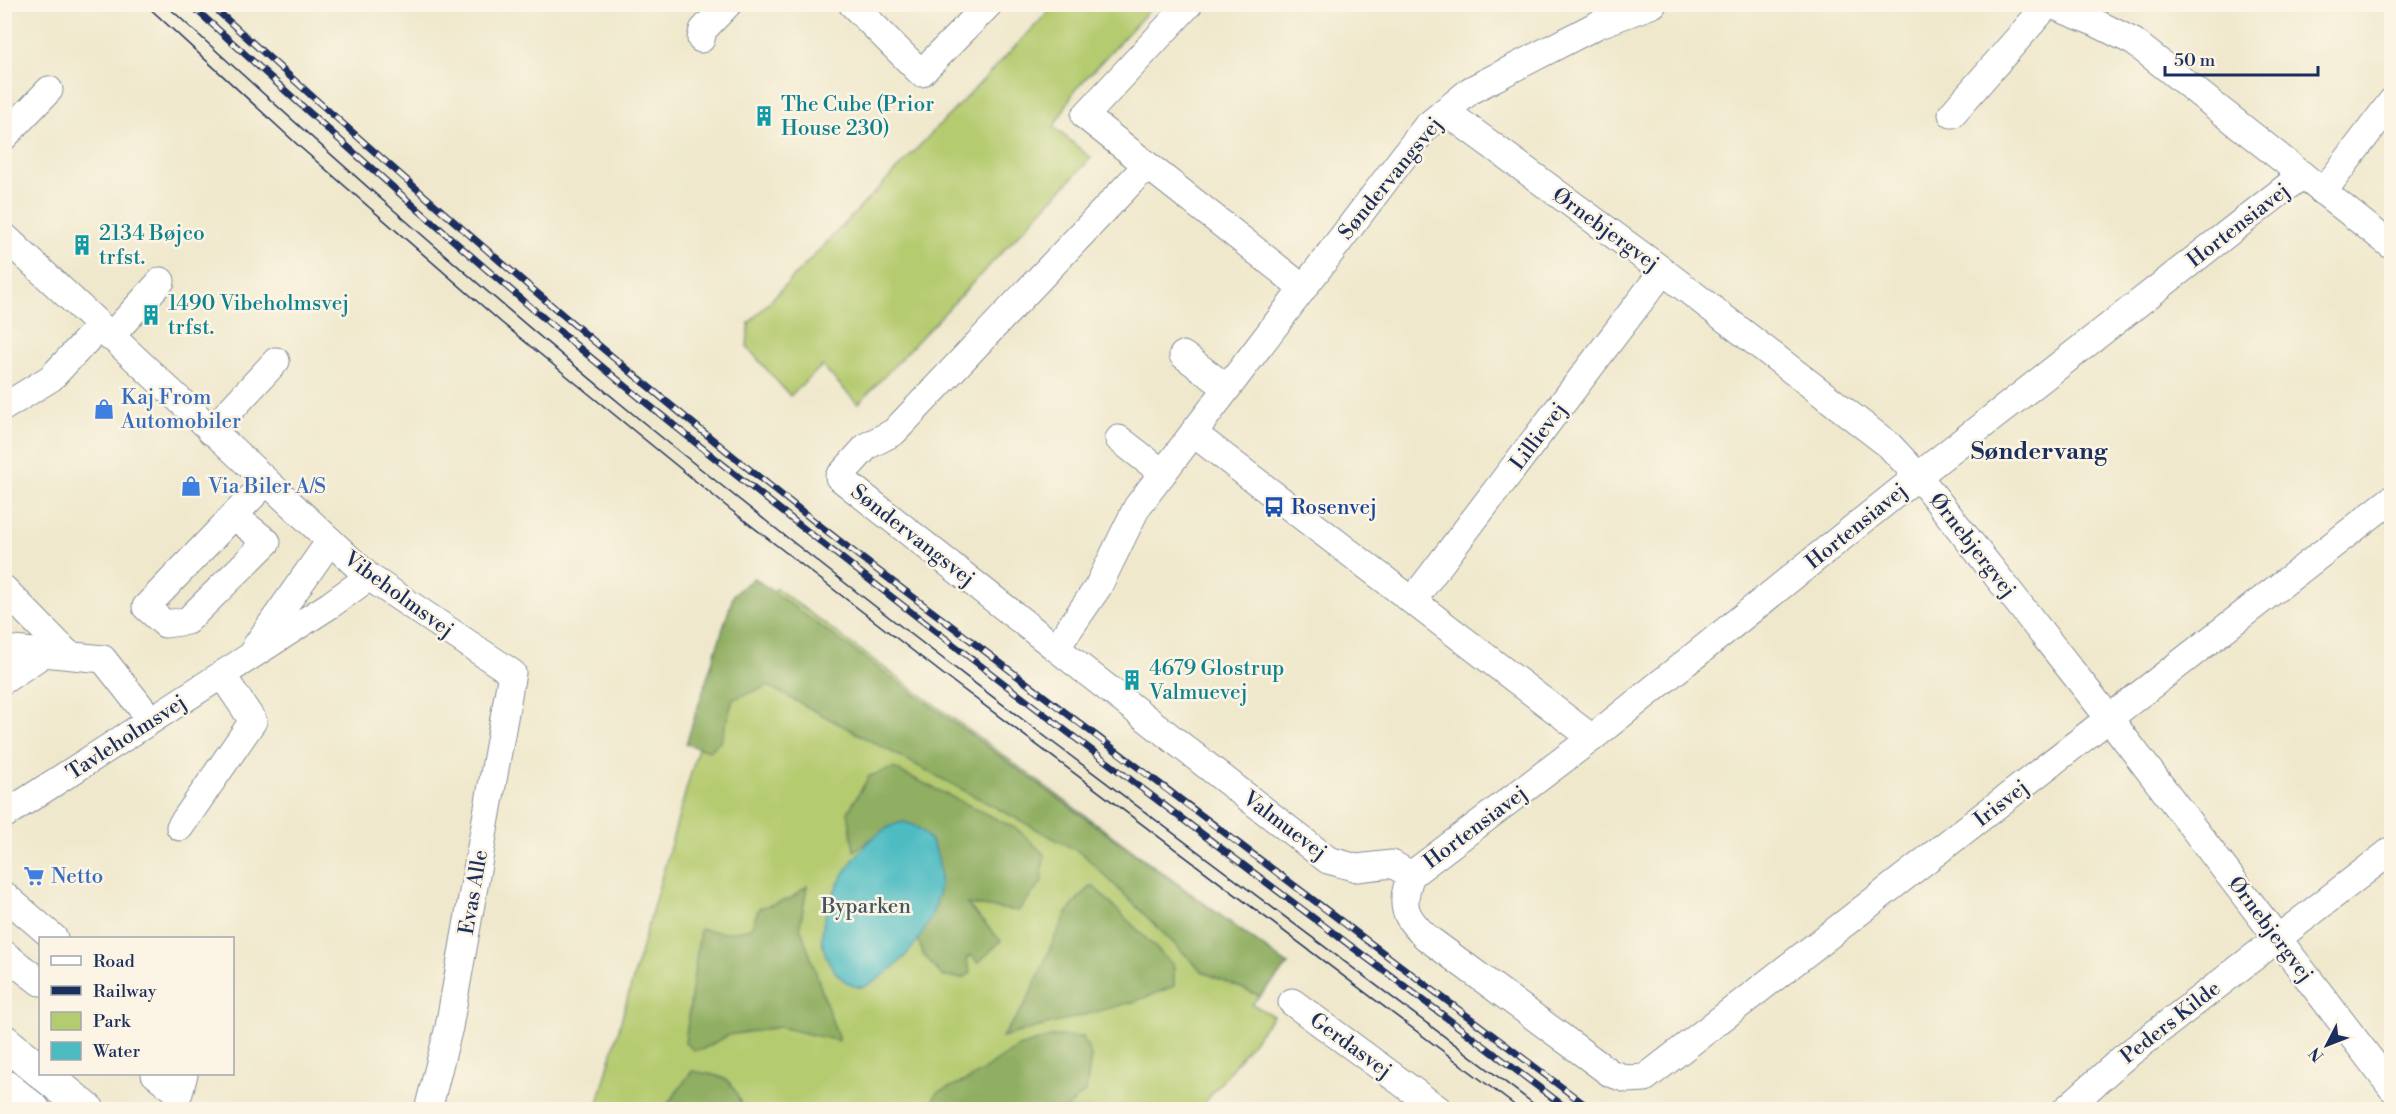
<svg xmlns="http://www.w3.org/2000/svg" width="2396" height="1114" viewBox="0 0 2396 1114" font-family="'Libre Bodoni',serif">
<style>
.green{fill:#b5cb70;stroke:#687d67;stroke-width:1.5}
.forest{fill:#90af62;stroke:#566f60;stroke-width:1.5}
.water{fill:#4dbcc2;stroke:#347690;stroke-width:1.5}
.lines{fill:none;stroke-linecap:round;stroke-linejoin:round}
.minor-casing{stroke:#858c95;stroke-width:29}
.major-casing{stroke:#858c95;stroke-width:35}
.minor{stroke:#fff;stroke-width:27}
.major{stroke:#fff;stroke-width:33}
.tram{stroke:#1b2f5e;stroke-width:1.5}
.rail-casing{stroke:#1b2f5e;stroke-width:7}
.rail{stroke:#fcf5e5;stroke-width:4.5;stroke-dasharray:14;stroke-linecap:butt}
.labels{text-anchor:middle;stroke-width:5;stroke-linejoin:round;paint-order:stroke}
.culture-label{font-size:21px;fill:#0d838f;stroke:#fcf5e5;text-anchor:start}
.street-label{font-size:21px;fill:#1b2f5e;stroke:#fcf5e5}
.shop-label{font-size:21px;fill:#366cbe;stroke:#fcf5e5;text-anchor:start}
.transit-label{font-size:21px;fill:#164399;stroke:#fcf5e5;text-anchor:start}
.park-label{font-size:21px;fill:#425662;stroke:#fcf5e5}
.quarter-label{font-size:24px;font-weight:bold;fill:#1b2f5e;stroke:#fcf5e5}
</style>
<rect width="100%" height="100%" fill="#fcf5e5"/>
<filter id="ink" filterUnits="userSpaceOnUse"><feTurbulence type="fractalNoise" baseFrequency=".0167" numOctaves="2"/><feDisplacementMap in="SourceGraphic" scale="12" xChannelSelector="R" yChannelSelector="G"/><feConvolveMatrix kernelMatrix="1 2 1 2 8 2 1 2 1" color-interpolation-filters="sRGB"/></filter>
<filter id="wash" filterUnits="userSpaceOnUse"><feTurbulence type="fractalNoise" baseFrequency=".008" numOctaves="4" result="noise"/><feDisplacementMap in="SourceGraphic" scale="24" xChannelSelector="R" yChannelSelector="G"/><feGaussianBlur stdDeviation="1.35" result="paint"/><feColorMatrix in="noise" values="0 0 0 0 0 0 0 0 0 0 0 0 0 0 0 0 0 1.4 0 .05"/><feComposite in="paint" operator="in"/></filter>
<g filter="url(#wash)">
<rect width="100%" height="100%" fill="#efe8cc"/>
<g class="green">
<path d="M 1056,4 L 1154,5 L 1075,90 L 1054,127 L 1091,158 L 858,404 L 822,366 L 790,396 L 747,347 L 749,323 Z"/>
<path d="M 776,588 L 1288,965 L 1252,1004 L 1273,1016 L 1200,1109 L 596,1110 L 714,691 Z"/>
</g>
<g class="forest">
<path d="M 754,578 L 1288,965 L 1260,996 L 1203,972 L 1083,854 L 768,686 L 733,699 L 721,741 L 709,751 L 686,744 L 734,594 Z"/>
<path d="M 893,768 L 1017,829 L 1044,854 L 1042,882 L 1018,911 L 967,904 L 1001,941 L 978,963 L 971,955 L 966,959 L 971,973 L 963,978 L 943,977 L 923,954 L 918,939 L 935,907 L 940,881 L 939,867 L 933,845 L 929,838 L 899,823 L 885,830 L 854,851 L 848,812 L 869,776 Z"/>
<path d="M 807,886 L 800,926 L 839,1041 L 779,1027 L 729,1035 L 703,1049 L 694,1050 L 685,1043 L 700,929 L 726,933 L 751,928 L 759,908 L 790,899 Z"/>
<path d="M 1093,886 L 1174,966 L 1174,986 L 1136,1001 L 1002,1037 C 1009,1027 1017,1017 1024,1006 C 1044,972 1059,906 1093,886 Z"/>
<path d="M 1055,1036 L 1083,1037 L 1091,1056 L 1086,1091 L 1065,1109 L 930,1109 L 936,1093 L 970,1079 L 1018,1047 Z"/>
<path d="M 692,1071 C 723,1076 733,1076 742,1109 L 664,1109 Z"/>
</g>
<path class="water" d="M 904,822 C 920,826 930,836 936,852 C 951,897 921,947 885,974 C 878,979 870,986 862,987 C 853,988 844,981 838,975 C 830,966 822,950 822,938 C 821,901 864,827 904,822 Z"/>
</g>
<g filter="url(#ink)">
<g class="lines">
<g class="minor-casing">
<g id="minor">
<path d="M 852,4 L 921,73 L 989,4"/>
<path d="M 1189,4 L 1085,116 L 1303,288"/>
<path d="M 2049,4 L 2094,22 L 2134,42 L 2392,246"/>
<path d="M 701,39 L 703,30 L 728,4"/>
<path d="M 1445,111 L 1663,271 L 1889,445 L 1918,476 L 2109,718 L 2392,1088"/>
<path d="M 1952,114 L 2048,4"/>
<path d="M 4,137 L 49,90"/>
<path d="M 1146,166 L 894,432 L 867,446 L 839,477 L 1056,648 L 1098,587 L 1137,507 L 1426,127 L 1471,90 L 1597,25 L 1653,4"/>
<path d="M 2323,192 L 2392,101"/>
<path d="M 4,236 L 369,577 L 512,673 L 449,1027 L 428,1110"/>
<path d="M 110,337 L 161,281"/>
<path d="M 1183,355 L 1227,388"/>
<path d="M 4,407 L 51,378 L 100,326"/>
<path d="M 211,431 L 276,361"/>
<path d="M 1193,433 L 1592,738"/>
<path d="M 1119,439 L 1163,473"/>
<path d="M 234,516 L 267,542 L 187,621 L 165,624 L 146,607 L 266,482"/>
<path d="M 4,589 L 68,654"/>
<path d="M 1412,601 L 1663,271"/>
<path d="M 256,646 L 330,541"/>
<path d="M 1056,648 L 1328,860 L 1357,868 L 1392,864 L 1411,875"/>
<path d="M 4,649 L 103,659 L 151,720"/>
<path d="M 4,680 L 46,652"/>
<path d="M 4,815 L 330,605 L 369,577"/>
<path d="M 180,827 L 253,721 L 222,675"/>
<path d="M 1411,875 C 1400,905 1403,915 1426,937 L 1610,1073 L 1627,1079 L 1645,1078 L 2392,499"/>
<path d="M 1411,875 L 1592,738 L 1918,476 L 2302,175"/>
<path d="M 4,895 L 54,938"/>
<path d="M 4,954 L 40,982"/>
<path d="M 1292,1002 L 1439,1110"/>
<path d="M 155,1074 L 179,1093 L 184,1074"/>
<path d="M 2065,1110 L 2122,1059 L 2392,850"/>
</g>
</g>
<g class="major-casing">
<g id="major">
<path d="M 4,1041 L 40,1071"/>
<path d="M 44,1074 L 88,1110"/>
<path d="M 4,1086 L 34,1110"/>
</g>
</g>
<use href="#minor" class="minor"/>
<use href="#major" class="major"/>
<g class="tram">
<path d="M 145,4 L 300,147 L 502,323 L 731,510 L 948,678 L 1521,1110"/>
<path d="M 165,4 C 318,144 472,282 633,414 C 928,655 1238,880 1542,1110"/>
</g>
<g class="rail-casing">
<g id="rail">
<path d="M 190,4 C 339,140 488,275 645,402 C 947,646 1259,876 1569,1110"/>
<path d="M 210,4 C 403,180 600,351 804,513 C 874,569 946,621 1016,675 C 1207,821 1400,965 1592,1110"/>
</g>
</g>
<use href="#rail" class="rail"/>
</g>
</g>
<defs>
<g id="building-bare" transform="scale(1.62)"><path d="M-4-6H4V6H1V3H-1V6H-4ZM-2.5-4.3h1.7v1.8h-1.7ZM.8-4.3h1.7v1.8H.8ZM-2.5-1h1.7V.8h-1.7ZM.8-1h1.7V.8H.8Z" fill="#0f9aa8" stroke="#fcf5e5" stroke-width="2.5" paint-order="stroke"/></g>
<g id="shop-bare" transform="scale(1.62)"><path d="M-5-2.5h2.3a2.7 3.5 0 0 1 5.4 0H5L5.5 6h-11ZM-1.5-2.5h3a1.5 2.3 0 0 0-3 0Z" fill="#3f7fe0" stroke="#fcf5e5" stroke-width="2.5" paint-order="stroke"/></g>
<g id="bus-bare" transform="scale(1.62)"><path d="M-5-6H5V4H4V6H2V4H-2V6H-4V4H-5ZM-3.5-4V0h7V-4ZM-3.5 1.2v1.5H-2V1.2ZM2 1.2v1.5H3.5V1.2Z" fill="#1a4fb4" stroke="#fcf5e5" stroke-width="2.5" paint-order="stroke"/></g>
<g id="supermarket-bare" transform="scale(1.62)"><path d="M-6-5.5h2.5l.6 2H6L4.5 2H-2.5L-4.4-4H-6ZM-1.5 3.2a1.3 1.3 0 1 0 .1 0ZM3 3.2a1.3 1.3 0 1 0 .1 0Z" fill="#3f7fe0" stroke="#fcf5e5" stroke-width="2.5" paint-order="stroke"/></g>
</defs>
<g fill-rule="evenodd">
<use href="#building-bare" x="764" y="116"/>
<use href="#building-bare" x="82" y="245"/>
<use href="#building-bare" x="151" y="315"/>
<use href="#shop-bare" x="104" y="409"/>
<use href="#shop-bare" x="191" y="486"/>
<use href="#bus-bare" x="1274" y="507"/>
<use href="#building-bare" x="1132" y="680"/>
<use href="#supermarket-bare" x="34" y="876"/>
</g>
<g class="labels">
<g class="culture-label">
<text x="781" y="111">The Cube (Prior<tspan x="781" dy="24">House 230)</tspan></text>
<text x="99" y="240">2134 Bøjco<tspan x="99" dy="24">trfst.</tspan></text>
<text x="168" y="310">1490 Vibeholmsvej<tspan x="168" dy="24">trfst.</tspan></text>
<text x="1149" y="675">4679 Glostrup<tspan x="1149" dy="24">Valmuevej</tspan></text>
</g>
<g class="street-label">
<text transform="translate(1390 178) rotate(-51)" y="7">Søndervangsvej</text>
<text transform="translate(2238 225) rotate(-38)" y="7">Hortensiavej</text>
<text transform="translate(1606 229) rotate(36)" y="7">Ørnebjergvej</text>
<text transform="translate(1538 436) rotate(-53)" y="7">Lillievej</text>
<text transform="translate(1856 526) rotate(-39)" y="7">Hortensiavej</text>
<text transform="translate(913 535) rotate(38)" y="7">Søndervangsvej</text>
<text transform="translate(1973 545) rotate(52)" y="7">Ørnebjergvej</text>
<text transform="translate(399 594) rotate(36)" y="7">Vibeholmsvej</text>
<text transform="translate(126 737) rotate(-33)" y="7">Tavleholmsvej</text>
<text transform="translate(2001 803) rotate(-38)" y="7">Irisvej</text>
<text transform="translate(1285 825) rotate(37)" y="7">Valmuevej</text>
<text transform="translate(1475 827) rotate(-37)" y="7">Hortensiavej</text>
<text transform="translate(473 892) rotate(-80)" y="7">Evas Alle</text>
<text transform="translate(2271 929) rotate(53)" y="7">Ørnebjergvej</text>
<text transform="translate(2170 1022) rotate(-38)" y="7">Peders Kilde</text>
<text transform="translate(1351 1045) rotate(36)" y="7">Gerdasvej</text>
</g>
<g class="shop-label">
<text x="121" y="404">Kaj From<tspan x="121" dy="24">Automobiler</tspan></text>
<text x="208" y="493">Via Biler A/S</text>
<text x="51" y="883">Netto</text>
</g>
<g class="transit-label">
<text x="1291" y="514">Rosenvej</text>
</g>
<g class="park-label">
<text x="866" y="913">Byparken</text>
</g>
<g class="quarter-label">
<text x="2039" y="459">Søndervang</text>
</g>
</g>
<rect width="2396" height="1114" fill="none" stroke="#fcf5e5" stroke-width="24"/>
<rect x="39" y="937" width="195" height="138" fill="#fcf5e5" stroke="#a2a6af" stroke-width="1.5"/>
<rect x="51" y="956" width="30" height="9" fill="#ffffff" stroke="#a2a6af" stroke-width="1.5"/>
<text x="93" y="967" font-size="18" fill="#1b2f5e">Road</text>
<rect x="51" y="986" width="30" height="9" fill="#1b2f5e" stroke="#a2a6af" stroke-width="1.5"/>
<text x="93" y="997" font-size="18" fill="#1b2f5e">Railway</text>
<rect x="51" y="1012" width="30" height="18" fill="#b5cb70" stroke="#a2a6af" stroke-width="1.5"/>
<text x="93" y="1027" font-size="18" fill="#1b2f5e">Park</text>
<rect x="51" y="1042" width="30" height="18" fill="#4dbcc2" stroke="#a2a6af" stroke-width="1.5"/>
<text x="93" y="1057" font-size="18" fill="#1b2f5e">Water</text>
<g transform="translate(2327 1045) rotate(228)" stroke="#fcf5e5" stroke-width="4.5" paint-order="stroke">
<path d="M0-4.5L10 22L0 15L-10 22Z" fill="#1b2f5e"/>
<text y="-9" font-size="16" font-weight="bold" text-anchor="middle" fill="#1b2f5e">N</text>
</g>
<path d="M2165 66v9h153v-9" fill="none" stroke="#1b2f5e" stroke-width="3"/>
<text x="2174" y="66" font-size="18" fill="#1b2f5e" stroke="#fcf5e5" stroke-width="4.5" paint-order="stroke">50 m</text>
</svg>
